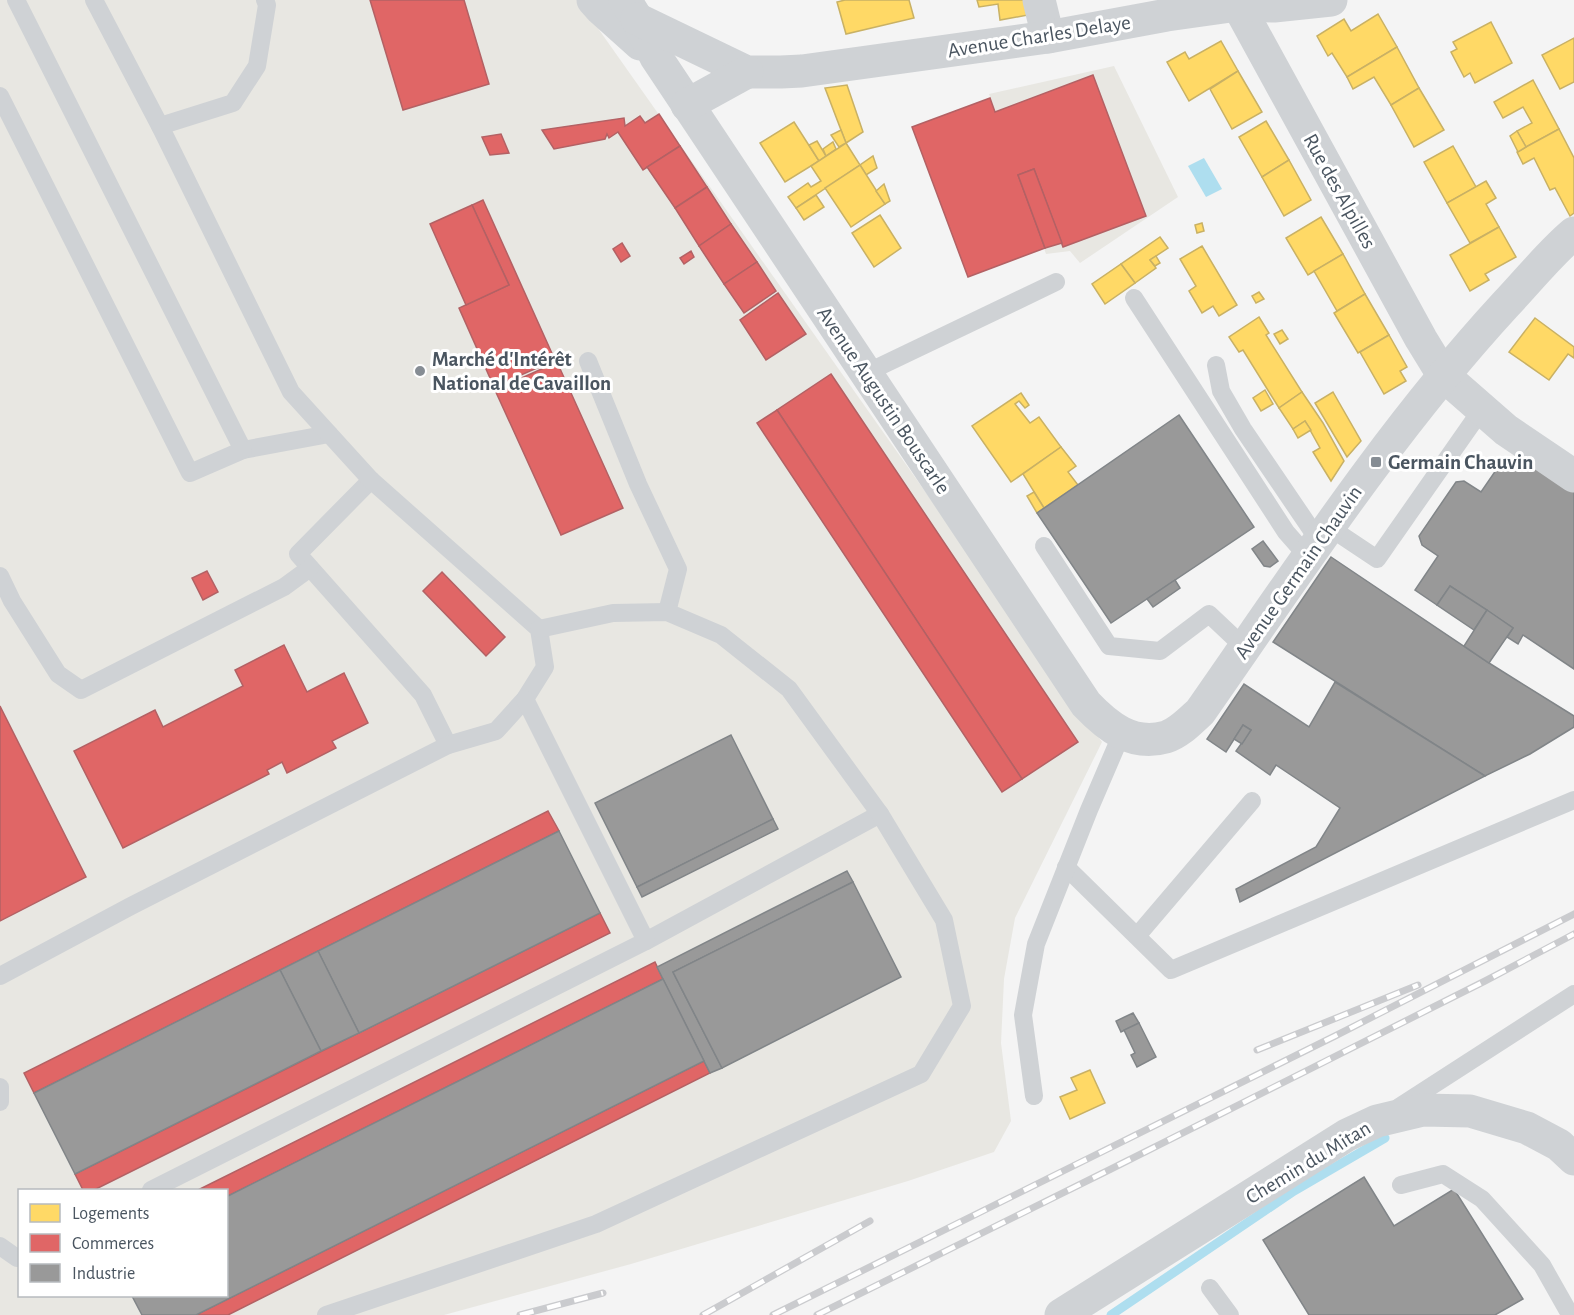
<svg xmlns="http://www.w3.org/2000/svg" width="1574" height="1315" viewBox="0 0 1574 1315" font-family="'Alegreya Sans',sans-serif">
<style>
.commercial{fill:#e8e7e2;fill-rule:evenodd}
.water{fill:#aedeef}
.homes{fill:#ffd966;stroke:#c9b164;stroke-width:1.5}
.shops{fill:#e06666;stroke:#b36164;stroke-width:1.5}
.industry{fill:#999;stroke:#818588;stroke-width:1.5}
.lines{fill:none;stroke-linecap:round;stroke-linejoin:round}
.stream{stroke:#aedeef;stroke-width:9}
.service{stroke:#cfd2d5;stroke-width:18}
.minor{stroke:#cfd2d5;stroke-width:33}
.tertiary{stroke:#cfd2d5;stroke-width:33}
.rail-casing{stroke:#cacbce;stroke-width:7}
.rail{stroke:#fff;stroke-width:4.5;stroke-dasharray:14;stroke-linecap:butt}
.poi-dot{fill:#868d94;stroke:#fff;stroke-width:2}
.labels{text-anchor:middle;stroke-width:6;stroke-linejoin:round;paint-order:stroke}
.street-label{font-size:21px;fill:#4a5560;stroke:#fff}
.poi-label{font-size:21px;font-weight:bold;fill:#4a5560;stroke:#fff;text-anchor:start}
</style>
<rect width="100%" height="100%" fill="#f4f4f4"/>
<g class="commercial">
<path d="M 0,0 L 578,0 L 1102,742 L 1015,918 L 1004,979 L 1001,1043 L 1011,1121 L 994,1152 L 908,1181 L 631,1264 L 444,1315 L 0,1315 ZM 20,1190 L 226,1190 L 226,1296 L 20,1296 Z"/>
<path d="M 1114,66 L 1178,197 L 1080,263 L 1070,251 L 1046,254 L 989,94 Z"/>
</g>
<path class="water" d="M 1204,158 L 1222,189 L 1206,197 L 1188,166 Z"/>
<g class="homes">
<path d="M 845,0 L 909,0 L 914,18 L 846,34 L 837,2 Z"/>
<path d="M 977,0 L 1024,0 L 1028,15 L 1000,20 L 998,4 L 979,7 Z"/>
<path d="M 1378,14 L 1397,47 L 1347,77 L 1332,53 L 1328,56 L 1317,36 L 1344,19 L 1351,31 Z"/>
<path d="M 1491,22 L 1512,63 L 1475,83 L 1470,73 L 1464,77 L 1451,52 L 1457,49 L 1453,42 Z"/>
<path d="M 1574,38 L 1574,82 L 1560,89 L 1542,55 Z"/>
<path d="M 1221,41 L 1238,71 L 1189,101 L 1167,62 L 1185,52 L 1189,59 Z"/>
<path d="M 1397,47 L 1419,88 L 1391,105 L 1374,77 L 1353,89 L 1347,77 Z"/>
<path d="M 1238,71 L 1262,112 L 1232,129 L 1210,89 Z"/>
<path d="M 1533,80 L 1559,129 L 1526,147 L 1517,131 L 1532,123 L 1523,107 L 1503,118 L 1494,102 Z"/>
<path d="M 847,85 L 863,132 L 846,143 L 825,88 Z"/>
<path d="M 1419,88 L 1444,130 L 1414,147 L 1391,105 Z"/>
<path d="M 1266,121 L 1289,160 L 1262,177 L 1239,137 Z"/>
<path d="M 794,122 L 819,161 L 785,182 L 760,143 Z"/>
<path d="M 1559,129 L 1574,158 L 1574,213 L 1570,216 L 1555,188 L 1550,190 L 1534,158 L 1523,164 L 1517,152 Z"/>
<path d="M 841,130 L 846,143 L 839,147 L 831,135 Z"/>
<path d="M 1517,131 L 1526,147 L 1518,152 L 1510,136 Z"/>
<path d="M 817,141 L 826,156 L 819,161 L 809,145 Z"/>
<path d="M 833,142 L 836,149 L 826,156 L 823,149 Z"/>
<path d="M 846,143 L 860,165 L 796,208 L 788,197 L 808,183 L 811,187 L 821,181 L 811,166 Z"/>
<path d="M 1453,146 L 1476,187 L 1447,203 L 1424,162 Z"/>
<path d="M 873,156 L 877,168 L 866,175 L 860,165 Z"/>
<path d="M 1289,160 L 1311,200 L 1284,216 L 1262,177 Z"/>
<path d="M 860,165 L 885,204 L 851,227 L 825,188 Z"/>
<path d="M 1486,181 L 1496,198 L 1486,204 L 1499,227 L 1470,243 L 1447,203 Z"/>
<path d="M 884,184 L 890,201 L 885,204 L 876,191 Z"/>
<path d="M 816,195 L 824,207 L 804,220 L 796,208 Z"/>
<path d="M 880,215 L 901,248 L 874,267 L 852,233 Z"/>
<path d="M 1321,217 L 1343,254 L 1308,275 L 1286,238 Z"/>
<path d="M 1202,223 L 1204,231 L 1197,233 L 1195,225 Z"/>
<path d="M 1499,227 L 1516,257 L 1485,274 L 1489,280 L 1470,291 L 1450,255 Z"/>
<path d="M 1160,237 L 1168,248 L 1150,260 L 1156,268 L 1135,283 L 1121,264 Z"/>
<path d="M 1202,246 L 1237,305 L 1219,316 L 1213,306 L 1202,313 L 1189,291 L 1196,286 L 1180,259 Z"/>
<path d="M 1343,254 L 1365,294 L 1337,311 L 1314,271 Z"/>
<path d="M 1156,256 L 1160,263 L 1155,266 L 1150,260 Z"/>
<path d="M 1121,264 L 1135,283 L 1105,304 L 1092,284 Z"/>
<path d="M 1259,292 L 1264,299 L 1256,303 L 1252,296 Z"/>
<path d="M 1365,294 L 1389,335 L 1358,353 L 1334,313 Z"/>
<path d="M 1259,317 L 1269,333 L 1266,335 L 1302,392 L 1279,408 L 1243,350 L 1239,352 L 1229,337 Z"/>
<path d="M 1535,318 L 1574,347 L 1574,358 L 1568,354 L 1549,380 L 1509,352 Z"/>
<path d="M 1282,330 L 1288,339 L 1280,344 L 1274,334 Z"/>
<path d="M 1389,335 L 1407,367 L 1400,371 L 1406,381 L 1384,394 L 1360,352 Z"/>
<path d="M 1265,390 L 1273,404 L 1261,411 L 1253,398 Z"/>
<path d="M 1302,392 L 1323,423 L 1344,461 L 1331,481 L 1313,452 L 1320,448 L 1305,421 L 1293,429 L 1279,408 Z"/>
<path d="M 1333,392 L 1361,441 L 1347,457 L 1315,403 Z"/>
<path d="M 1021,393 L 1029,405 L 1025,408 L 1019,401 L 1015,404 L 1030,423 L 1039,417 L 1061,447 L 1011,482 L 972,426 Z"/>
<path d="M 1305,421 L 1311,430 L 1298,438 L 1293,429 Z"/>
<path d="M 1061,447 L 1076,466 L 1068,472 L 1078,485 L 1044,508 L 1023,474 Z"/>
<path d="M 1034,492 L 1044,508 L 1037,513 L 1027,496 Z"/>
<path d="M 1090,1070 L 1105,1103 L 1070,1119 L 1060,1097 L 1077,1090 L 1071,1078 Z"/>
</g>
<g class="shops">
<path d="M 370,0 L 464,0 L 489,84 L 403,110 Z"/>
<path d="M 1093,75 L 1146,216 L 1063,247 L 1034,169 L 1018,175 L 1045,248 L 968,277 L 912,127 L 990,98 L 995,112 Z"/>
<path d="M 659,114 L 680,146 L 643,170 L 618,132 L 609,138 L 607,134 L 605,139 L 554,149 L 542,130 L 624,118 L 625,126 L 640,116 L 645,123 Z"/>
<path d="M 501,134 L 509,153 L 490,155 L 482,137 Z"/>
<path d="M 680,146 L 707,187 L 675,208 L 647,167 Z"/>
<path d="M 1034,169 L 1062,243 L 1045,248 L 1018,175 Z"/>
<path d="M 707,187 L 731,224 L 699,246 L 675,208 Z"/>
<path d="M 483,200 L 555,360 L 494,387 L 459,308 L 509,285 L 472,205 Z"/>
<path d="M 472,205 L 509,285 L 466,305 L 430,224 Z"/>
<path d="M 731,224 L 757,262 L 724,284 L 699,246 Z"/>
<path d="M 622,243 L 630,256 L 621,262 L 613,249 Z"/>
<path d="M 691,251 L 694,257 L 684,264 L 680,258 Z"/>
<path d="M 757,262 L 776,291 L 744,313 L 724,284 Z"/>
<path d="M 778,293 L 806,334 L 766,360 L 740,320 Z"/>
<path d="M 557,362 L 623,508 L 561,535 L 495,390 Z"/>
<path d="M 831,374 L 1078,742 L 1022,779 L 777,410 Z"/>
<path d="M 777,410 L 1022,779 L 1002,792 L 757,423 Z"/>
<path d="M 207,571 L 218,592 L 203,600 L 192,578 Z"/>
<path d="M 442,572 L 505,637 L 486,656 L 423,591 Z"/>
<path d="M 284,645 L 307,692 L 344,673 L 368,723 L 332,741 L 336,748 L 287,773 L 282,762 L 267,770 L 269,774 L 123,848 L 74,751 L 155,710 L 163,727 L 243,686 L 235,670 Z"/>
<path d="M 0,706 L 86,877 L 0,921 Z"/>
<path d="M 548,811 L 559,831 L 34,1093 L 24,1073 Z"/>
<path d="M 600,913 L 610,933 L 94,1190 L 83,1190 L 75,1174 Z"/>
<path d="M 655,962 L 663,979 L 226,1197 L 226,1190 L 198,1190 Z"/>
<path d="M 704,1061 L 710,1073 L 228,1315 L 196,1315 Z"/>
</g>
<g class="industry">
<path d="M 1179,415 L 1254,527 L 1111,623 L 1037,513 Z"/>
<path d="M 1505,457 L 1524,471 L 1530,461 L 1574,490 L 1574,669 L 1523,635 L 1518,644 L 1507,637 L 1513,628 L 1450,586 L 1437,605 L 1415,590 L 1438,556 L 1422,545 L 1419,536 L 1456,482 L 1464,481 L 1481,492 Z"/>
<path d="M 1263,541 L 1278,561 L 1270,567 L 1264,566 L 1252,549 Z"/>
<path d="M 1331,557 L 1489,663 L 1574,716 L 1574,727 L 1530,754 L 1485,776 L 1273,642 Z"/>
<path d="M 1175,580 L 1180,588 L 1153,607 L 1147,599 Z"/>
<path d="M 1450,586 L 1487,610 L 1474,630 L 1437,605 Z"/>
<path d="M 1487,610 L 1513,628 L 1489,663 L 1464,646 Z"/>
<path d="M 1335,682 L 1485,776 L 1240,902 L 1236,889 L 1316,847 L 1340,808 L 1276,765 L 1270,775 L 1236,751 L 1251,730 L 1243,725 L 1226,752 L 1207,739 L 1244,684 L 1309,727 Z"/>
<path d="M 1243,725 L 1251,730 L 1242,744 L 1234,739 Z"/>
<path d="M 731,735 L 773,819 L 637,887 L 595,803 Z"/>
<path d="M 773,819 L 778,829 L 642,897 L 637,887 Z"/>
<path d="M 559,831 L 600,913 L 359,1033 L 318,951 Z"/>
<path d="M 847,871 L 853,882 L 673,972 L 722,1068 L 710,1073 L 657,967 Z"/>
<path d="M 853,882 L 901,977 L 722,1068 L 673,972 Z"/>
<path d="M 318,951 L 359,1033 L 321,1051 L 280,970 Z"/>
<path d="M 280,970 L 321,1051 L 75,1174 L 34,1093 Z"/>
<path d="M 663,979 L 704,1061 L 196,1315 L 142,1315 L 132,1296 L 226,1296 L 226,1197 Z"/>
<path d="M 1133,1013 L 1139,1023 L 1121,1032 L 1116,1021 Z"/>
<path d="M 1139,1023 L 1156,1057 L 1137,1067 L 1131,1055 L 1135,1053 L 1124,1030 Z"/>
<path d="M 1364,1177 L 1394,1226 L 1454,1189 L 1523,1299 L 1495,1315 L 1309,1315 L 1263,1240 Z"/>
</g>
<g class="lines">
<path class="stream" d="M 1111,1315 L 1294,1191 L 1385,1138"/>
<g class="service">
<path d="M 16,0 L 243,450 L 329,434"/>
<path d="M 0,96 L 190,473 L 243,450"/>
<path d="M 160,126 L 233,103 L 257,66 L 267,5 L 265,0"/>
<path d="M 1134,298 L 1286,532 L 1308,557"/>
<path d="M 588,361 L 638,484 L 678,569 L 667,612"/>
<path d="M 1216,365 L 1221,391 L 1243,429 L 1319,541"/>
<path d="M 866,373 L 1056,282"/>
<path d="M 371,480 L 298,554 L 423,695 L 448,745"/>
<path d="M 1329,527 L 1377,559 L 1482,409"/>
<path d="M 1044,546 L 1109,646 L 1160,651 L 1209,614 L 1245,648"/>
<path d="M 0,576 L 12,601 L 58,674 L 81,690 L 284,587 L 310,568"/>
<path d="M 1066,867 L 1171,970 L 1574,800"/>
<path d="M 1137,936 L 1252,801"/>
<path d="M 646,941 L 880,814"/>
<path d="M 0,976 L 131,906 L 448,745 L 496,731 L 525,699 L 545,667 L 539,629 L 371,480 L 291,392 L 160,126 L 94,0"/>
<path d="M 0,1087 L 0,1102"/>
<path d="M 1034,1096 L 1023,1015 L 1036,944 L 1089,810 L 1122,733"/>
<path d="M 1399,1107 L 1574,994"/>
<path d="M 1401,1185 L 1443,1174 L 1482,1199 L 1542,1265 L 1568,1311"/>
<path d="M 151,1190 L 646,941 L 525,699"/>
<path d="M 0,1246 L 17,1258 L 20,1257"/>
<path d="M 1210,1288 L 1230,1315"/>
<path d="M 326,1315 L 596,1224 L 921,1074 L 962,1006 L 944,920 L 880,814 L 789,689 L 721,635 L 667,612 L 613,613 L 539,629"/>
</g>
<g class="minor">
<path d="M 1039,0 L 1048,37"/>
<path d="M 1238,5 L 1421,339 L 1443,375 L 1506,430 L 1574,476"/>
<path d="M 1061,1315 L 1347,1135 L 1377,1121 L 1423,1110 L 1470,1111 L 1527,1128 L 1559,1145 L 1574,1159"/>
</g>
<g class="tertiary">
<path d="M 593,0 L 601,9 L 640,44"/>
<path d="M 625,0 L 637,19 L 656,57 L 1086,704 C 1107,726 1132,747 1166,737 C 1179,733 1190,721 1200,712 C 1297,573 1390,430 1505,305 C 1528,281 1549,254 1574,233"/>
<path d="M 637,19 L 747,72 L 781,72 L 802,71 L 1048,37 L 1167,15 L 1238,5 L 1274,6 L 1331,0"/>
<path d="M 687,105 L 747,72"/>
</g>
<g class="rail-casing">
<g id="rail">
<path d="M 1257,1050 L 1418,985"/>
<path d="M 520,1315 L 603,1293"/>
<path d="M 703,1315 L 870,1221"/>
<path d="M 773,1315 L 1335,1036 L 1574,914"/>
<path d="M 817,1315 L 1111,1169 L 1485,981 L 1574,934"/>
</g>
</g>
<use href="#rail" class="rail"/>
</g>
<g class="poi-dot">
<circle cx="420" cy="371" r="6"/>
<rect x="1370" y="456" width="12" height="12" rx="3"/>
</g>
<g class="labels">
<g class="street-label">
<text transform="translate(1039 36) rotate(-9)" y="7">Avenue Charles Delaye</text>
<text transform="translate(1340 191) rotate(61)" y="7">Rue des Alpilles</text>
<text transform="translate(884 400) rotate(56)" y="7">Avenue Augustin Bouscarle</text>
<text transform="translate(1298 572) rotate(-55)" y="7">Avenue Germain Chauvin</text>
<text transform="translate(1308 1162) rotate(-31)" y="7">Chemin du Mitan</text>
</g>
<g class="poi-label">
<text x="432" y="366">Marché d'Intérêt<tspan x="432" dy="24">National de Cavaillon</tspan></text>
<text x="1388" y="469">Germain Chauvin</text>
</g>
</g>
<rect x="18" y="1189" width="210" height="108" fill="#ffffff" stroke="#b7bbbf" stroke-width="1.5"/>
<rect x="30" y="1204" width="30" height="18" fill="#ffd966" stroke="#b7bbbf" stroke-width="1.5"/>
<text x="72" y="1219" font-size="18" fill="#4a5560">Logements</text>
<rect x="30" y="1234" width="30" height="18" fill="#e06666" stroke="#b7bbbf" stroke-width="1.5"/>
<text x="72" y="1249" font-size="18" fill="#4a5560">Commerces</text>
<rect x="30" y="1264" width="30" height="18" fill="#999999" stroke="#b7bbbf" stroke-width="1.5"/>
<text x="72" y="1279" font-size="18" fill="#4a5560">Industrie</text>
</svg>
